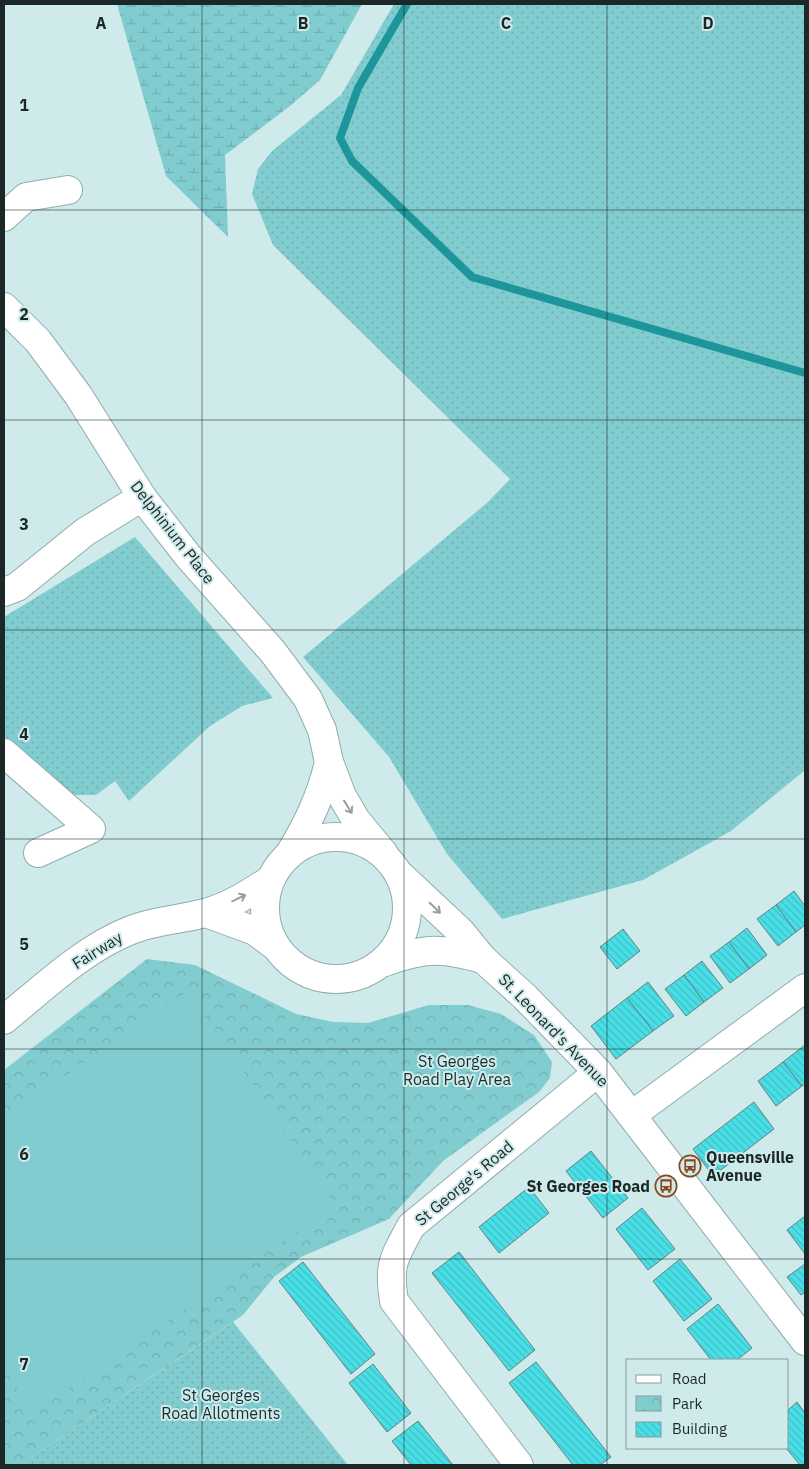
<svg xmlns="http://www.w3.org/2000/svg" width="809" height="1469" viewBox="0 0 809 1469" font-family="'IBM Plex Sans',sans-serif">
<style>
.grass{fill:url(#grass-dots)}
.wetland{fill:url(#wetland-marsh)}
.park{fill:url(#park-crowns)}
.pitch{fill:#81cccf}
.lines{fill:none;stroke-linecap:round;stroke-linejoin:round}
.stream{stroke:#1c969a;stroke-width:8}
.building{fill:url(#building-back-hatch);stroke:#678080}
.minor-casing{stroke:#92abac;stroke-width:30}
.tertiary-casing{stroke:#92abac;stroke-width:30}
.minor{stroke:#fff;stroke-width:28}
.tertiary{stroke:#fff;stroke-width:28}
.oneway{stroke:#999e9e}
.grid{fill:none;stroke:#1c2727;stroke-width:1;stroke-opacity:0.55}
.labels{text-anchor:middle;stroke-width:4;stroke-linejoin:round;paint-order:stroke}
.street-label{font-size:16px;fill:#1c2727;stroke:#cfeaeb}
.park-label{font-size:16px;fill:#162f30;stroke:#cfeaeb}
.poi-label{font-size:16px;font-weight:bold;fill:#1c2727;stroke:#cfeaeb;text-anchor:start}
.grid-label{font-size:16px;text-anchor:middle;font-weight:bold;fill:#1c2727;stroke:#cfeaeb;stroke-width:4;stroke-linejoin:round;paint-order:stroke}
</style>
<defs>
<pattern id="grass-dots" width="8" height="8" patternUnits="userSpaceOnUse" patternTransform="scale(1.25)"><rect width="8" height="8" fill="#81cccf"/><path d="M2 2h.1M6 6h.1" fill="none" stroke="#6fafb2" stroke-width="1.8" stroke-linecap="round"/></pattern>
<pattern id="wetland-marsh" width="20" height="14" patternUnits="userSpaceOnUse" patternTransform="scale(1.25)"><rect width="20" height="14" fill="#81cccf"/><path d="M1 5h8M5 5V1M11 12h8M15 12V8" fill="none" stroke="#6fafb2"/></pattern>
<pattern id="park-crowns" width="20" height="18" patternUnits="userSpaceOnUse" patternTransform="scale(1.25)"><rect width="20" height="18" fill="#81cccf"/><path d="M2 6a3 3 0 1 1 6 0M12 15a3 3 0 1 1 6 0" fill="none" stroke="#6fafb2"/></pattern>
<pattern id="building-back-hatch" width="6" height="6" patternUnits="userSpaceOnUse" patternTransform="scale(1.25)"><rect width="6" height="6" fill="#49dfe6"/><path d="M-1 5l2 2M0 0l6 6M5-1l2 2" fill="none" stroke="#3fbfc5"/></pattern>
</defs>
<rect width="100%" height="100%" fill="#cfeaeb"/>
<g class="grass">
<path d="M 394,4 L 805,4 L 805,770 L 731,831 L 643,880 L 502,919 L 447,854 L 389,757 L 303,657 L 488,502 L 510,479 L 273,245 L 252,194 L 258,169 L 272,151 L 341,95 Z"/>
<path d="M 135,537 L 273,698 L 242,706 L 210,726 L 129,801 L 115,781 L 96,795 L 70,795 L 4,737 L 4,617 Z"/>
<path d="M 233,1322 L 348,1465 L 20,1465 Z"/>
</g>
<path class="wetland" d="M 117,4 L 362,4 L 320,80 L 290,106 L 225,155 L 228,237 L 166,176 Z"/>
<path class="park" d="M 147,959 L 195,965 L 296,1014 L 333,1022 L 368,1023 L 429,1005 L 468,1005 L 501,1014 L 534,1035 L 552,1062 L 550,1078 L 539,1092 L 443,1161 L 389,1219 L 301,1257 L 274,1277 L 243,1315 L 20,1465 L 4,1465 L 4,1070 Z"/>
<path class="pitch" d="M 188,991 L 336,1205 L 34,1413 L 4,1369 L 4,1118 Z"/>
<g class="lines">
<path class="stream" d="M 407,4 L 358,88 L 340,138 L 352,161 L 472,277 L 805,373"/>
</g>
<g class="building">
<path d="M 794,891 L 805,906 L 805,925 L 796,932 L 776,905 Z"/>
<path d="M 776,905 L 796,932 L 778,946 L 757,919 Z"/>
<path d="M 747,928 L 767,955 L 749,969 L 729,942 Z"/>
<path d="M 623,929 L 640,951 L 617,969 L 600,947 Z"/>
<path d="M 729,942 L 749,969 L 730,983 L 710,956 Z"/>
<path d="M 702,961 L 723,988 L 704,1002 L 684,975 Z"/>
<path d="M 684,975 L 704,1002 L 686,1016 L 665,989 Z"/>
<path d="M 648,982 L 674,1016 L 653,1031 L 627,998 Z"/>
<path d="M 627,998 L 653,1031 L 616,1059 L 591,1026 Z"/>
<path d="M 805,1045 L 805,1084 L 802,1086 L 783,1062 Z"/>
<path d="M 783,1062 L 802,1086 L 776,1106 L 758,1081 Z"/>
<path d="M 754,1102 L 774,1129 L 713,1176 L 693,1149 Z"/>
<path d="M 591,1151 L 628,1198 L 603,1218 L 566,1171 Z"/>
<path d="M 529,1187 L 549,1213 L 499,1253 L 479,1227 Z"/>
<path d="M 642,1208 L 675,1249 L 648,1270 L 616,1229 Z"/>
<path d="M 805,1216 L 805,1254 L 787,1230 Z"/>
<path d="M 459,1252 L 535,1350 L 509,1371 L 432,1273 Z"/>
<path d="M 680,1259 L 712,1299 L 684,1321 L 653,1281 Z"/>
<path d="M 303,1262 L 375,1354 L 351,1374 L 279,1281 Z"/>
<path d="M 805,1264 L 805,1292 L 801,1295 L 787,1277 Z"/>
<path d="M 718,1304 L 752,1348 L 737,1360 L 711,1360 L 687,1329 Z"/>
<path d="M 536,1362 L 611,1457 L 600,1465 L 573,1465 L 509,1383 Z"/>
<path d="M 373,1364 L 411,1413 L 387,1432 L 349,1383 Z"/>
<path d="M 797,1402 L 805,1413 L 805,1465 L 800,1465 L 786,1448 L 788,1410 Z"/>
<path d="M 418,1421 L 453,1465 L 411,1465 L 392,1441 Z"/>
</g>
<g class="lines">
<g class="minor-casing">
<g id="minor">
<path d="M 4,217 L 26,197 L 68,190"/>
<path d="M 4,307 L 38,341 L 78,395 L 142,497 L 188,556 L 273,652 L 308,699 L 322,730 L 329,762 L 342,796 L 356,820 L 384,854"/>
<path d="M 4,592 L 17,587 L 85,532 L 142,497"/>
<path d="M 4,753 L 91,829 L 38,853"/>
<path d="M 289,855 C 307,825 321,797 329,762"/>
<path d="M 399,874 L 461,932 L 483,959 L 525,997 L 598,1072 L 805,1341"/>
<path d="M 385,962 C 426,947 442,948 483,959"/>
<path d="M 632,1115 L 805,988"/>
<path d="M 519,1465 L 394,1301 C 388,1264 394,1258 411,1226 L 598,1072"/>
</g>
</g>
<g class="tertiary-casing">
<g id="tertiary">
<circle cx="336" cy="908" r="71"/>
<path d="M 206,913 L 255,931 L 275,946"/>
<path d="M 4,1020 C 43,988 83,949 131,930 C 156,920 180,920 205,913 C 228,907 250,893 270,880"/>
</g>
</g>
<use href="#minor" class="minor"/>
<use href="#tertiary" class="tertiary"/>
</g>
<defs><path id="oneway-shaft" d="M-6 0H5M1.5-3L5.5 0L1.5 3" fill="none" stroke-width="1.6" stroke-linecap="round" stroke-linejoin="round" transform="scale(1.25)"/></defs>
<g class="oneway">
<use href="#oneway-shaft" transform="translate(348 807) rotate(58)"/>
<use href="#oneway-shaft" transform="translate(239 898) rotate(-26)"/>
<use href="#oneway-shaft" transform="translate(435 908) rotate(44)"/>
</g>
<path class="grid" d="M 202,4 L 202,1465M 404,4 L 404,1465M 607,4 L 607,1465M 4,210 L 805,210M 4,420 L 805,420M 4,630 L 805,630M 4,839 L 805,839M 4,1049 L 805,1049M 4,1259 L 805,1259"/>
<defs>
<g id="bus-ring" transform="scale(1.125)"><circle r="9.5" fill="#cfeaeb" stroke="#8c481d" stroke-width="1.5"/><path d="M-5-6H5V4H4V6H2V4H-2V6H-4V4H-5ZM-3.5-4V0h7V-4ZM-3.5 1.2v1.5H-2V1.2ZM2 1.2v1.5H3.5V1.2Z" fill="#8c481d"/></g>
</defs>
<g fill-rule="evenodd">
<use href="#bus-ring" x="690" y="1166"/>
<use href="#bus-ring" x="666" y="1186"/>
</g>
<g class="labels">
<g class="street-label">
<text transform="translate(173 532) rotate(52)" y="6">Delphinium Place</text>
<text transform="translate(97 950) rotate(-32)" y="6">Fairway</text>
<text transform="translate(554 1030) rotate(46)" y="6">St. Leonard's Avenue</text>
<text transform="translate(464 1183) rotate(-40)" y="6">St George's Road</text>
</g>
<g class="park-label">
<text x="457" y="1067">St Georges<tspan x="457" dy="18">Road Play Area</tspan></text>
<text x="221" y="1401">St Georges<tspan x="221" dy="18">Road Allotments</tspan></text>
</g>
<g class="poi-label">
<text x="706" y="1163">Queensville<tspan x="706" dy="18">Avenue</tspan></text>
<text x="650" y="1192" text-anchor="end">St Georges Road</text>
</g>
</g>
<g class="grid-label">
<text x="101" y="29">A</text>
<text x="303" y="29">B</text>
<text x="506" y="29">C</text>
<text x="708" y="29">D</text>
<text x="24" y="111">1</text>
<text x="24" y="320">2</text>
<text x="24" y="530">3</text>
<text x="24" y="740">4</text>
<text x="24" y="950">5</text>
<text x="24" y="1160">6</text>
<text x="24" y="1370">7</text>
</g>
<rect width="809" height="1469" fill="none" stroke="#1c2727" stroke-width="10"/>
<rect x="626" y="1359" width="162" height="90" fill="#cfeaeb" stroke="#879c9d"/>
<rect x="636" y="1375" width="25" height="8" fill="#ffffff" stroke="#879c9d"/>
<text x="672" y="1384" font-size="15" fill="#1c2727">Road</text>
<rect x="636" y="1396" width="25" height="15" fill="url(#park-crowns)" stroke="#879c9d"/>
<text x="672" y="1409" font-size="15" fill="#1c2727">Park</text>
<rect x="636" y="1422" width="25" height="15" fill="url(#building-back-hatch)" stroke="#879c9d"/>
<text x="672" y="1434" font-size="15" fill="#1c2727">Building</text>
</svg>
